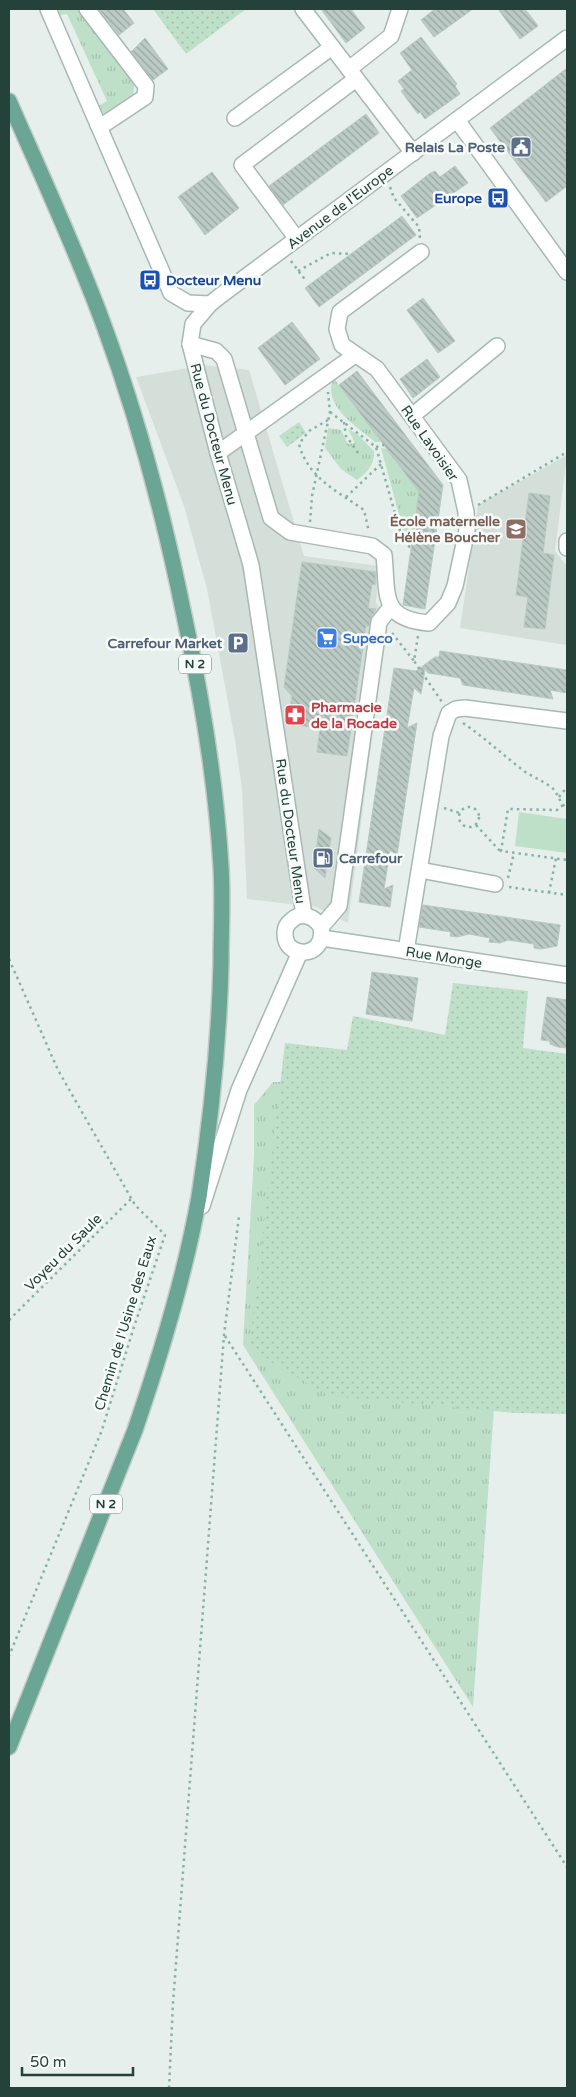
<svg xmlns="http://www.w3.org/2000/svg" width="576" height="2097" viewBox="0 0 576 2097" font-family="'Varela Round',sans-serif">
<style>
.built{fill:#d4dfda}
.grass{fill:url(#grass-tufts)}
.park{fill:url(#park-dots)}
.garden{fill:#bfe0c8}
.building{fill:url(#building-back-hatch);stroke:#b8c9c2}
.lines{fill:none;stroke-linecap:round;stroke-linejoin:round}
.minor-casing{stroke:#a8b8b2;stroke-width:18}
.major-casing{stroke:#c2cac8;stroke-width:18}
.path{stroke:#86b3a5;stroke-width:2.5;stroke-dasharray:2.5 4;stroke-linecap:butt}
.minor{stroke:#fff;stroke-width:15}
.major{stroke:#6aa596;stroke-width:15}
.labels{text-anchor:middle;stroke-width:5;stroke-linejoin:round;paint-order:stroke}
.shield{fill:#f7fbf9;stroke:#637a73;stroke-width:1}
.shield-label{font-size:12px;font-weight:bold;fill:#24423a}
.service-label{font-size:14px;font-weight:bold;fill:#4e5e75;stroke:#f7fbf9;text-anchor:end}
.transit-label{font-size:14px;font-weight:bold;fill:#164399;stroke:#f7fbf9;text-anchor:end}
.street-label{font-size:14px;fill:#24423a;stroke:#f7fbf9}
.education-label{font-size:14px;font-weight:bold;fill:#785e54;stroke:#f7fbf9;text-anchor:end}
.shop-label{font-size:14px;font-weight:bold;fill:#366cbe;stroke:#f7fbf9;text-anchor:start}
.health-label{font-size:14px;font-weight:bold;fill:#be3a42;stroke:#f7fbf9;text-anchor:start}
</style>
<defs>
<pattern id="grass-tufts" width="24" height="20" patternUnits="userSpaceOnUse" patternTransform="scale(1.25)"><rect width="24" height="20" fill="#bfe0c8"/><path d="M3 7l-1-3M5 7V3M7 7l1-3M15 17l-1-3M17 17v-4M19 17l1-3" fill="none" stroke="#a4c1ad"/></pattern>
<pattern id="park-dots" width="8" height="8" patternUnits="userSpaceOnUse" patternTransform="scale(1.25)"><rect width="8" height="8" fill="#bfe0c8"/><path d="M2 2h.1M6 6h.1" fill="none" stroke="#a4c1ad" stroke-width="1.8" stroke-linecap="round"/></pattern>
<pattern id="building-back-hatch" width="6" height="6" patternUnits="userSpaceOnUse" patternTransform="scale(1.25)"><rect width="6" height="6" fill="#bbcac4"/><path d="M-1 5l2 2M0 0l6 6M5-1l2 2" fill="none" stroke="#98a6a0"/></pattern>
</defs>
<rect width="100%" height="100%" fill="#e6efeb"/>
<g class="built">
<path d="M 206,365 L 249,370 L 304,556 L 379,566 L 376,602 L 387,623 L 348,923 L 316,907 L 247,899 L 242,789 L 235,740 L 207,589 L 184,506 L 136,377 Z"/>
<path d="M 567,455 L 555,551 L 567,566 L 567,645 L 460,628 L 478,505 Z"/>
</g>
<g class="grass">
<path d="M 56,9 L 82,9 L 135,79 L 133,96 L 109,113 L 100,113 L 95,108 L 107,101 L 67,14 L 56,16 Z"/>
<path d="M 335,380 L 380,439 L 380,442 L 375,442 C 358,427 325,408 332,382 Z"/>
<path d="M 328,428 L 341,430 L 348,444 L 355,443 L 348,429 L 357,434 L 374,451 C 375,464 368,472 357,480 L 341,469 L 325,448 Z"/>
<path d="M 381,448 L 387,449 L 419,492 L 412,544 L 406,540 Z"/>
<path d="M 273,1082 L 517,1082 L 473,1707 L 243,1345 L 254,1155 L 254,1105 Z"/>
</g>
<g class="park">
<path d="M 153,9 L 246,9 L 186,54 Z"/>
<path d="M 299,422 L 306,433 L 287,447 L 279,436 Z"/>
<path d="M 453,983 L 528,991 L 523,1048 L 567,1054 L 567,1414 L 516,1413 L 329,1396 L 249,1349 L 285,1043 L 347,1050 L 353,1016 L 445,1035 Z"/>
</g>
<path class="garden" d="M 519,812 L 567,819 L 567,853 L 515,846 Z"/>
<g class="building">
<path d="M 99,9 L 123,9 L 134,23 L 119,35 Z"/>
<path d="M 321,9 L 351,9 L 365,28 L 346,43 Z"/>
<path d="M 435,9 L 473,9 L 434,37 L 421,20 Z"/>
<path d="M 498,9 L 525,9 L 538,26 L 520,39 Z"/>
<path d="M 421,37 L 457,84 L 455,86 L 460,94 L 425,119 L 420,112 L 418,114 L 401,91 L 404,89 L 398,81 L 412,70 L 400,53 Z"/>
<path d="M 145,38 L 168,69 L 153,80 L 131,52 Z"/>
<path d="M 567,68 L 567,186 L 546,202 L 490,128 Z"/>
<path d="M 366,114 L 379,133 L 283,205 L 269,186 Z"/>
<path d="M 455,166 L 468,183 L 417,218 L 401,196 L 429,174 L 435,171 L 440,177 Z"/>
<path d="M 212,172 L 239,208 L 205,235 L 178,197 Z"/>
<path d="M 402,216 L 416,235 L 319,307 L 305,288 Z"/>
<path d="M 423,298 L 455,341 L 438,353 L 407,310 Z"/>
<path d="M 292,322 L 320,359 L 285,385 L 258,348 Z"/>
<path d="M 427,359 L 440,377 L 413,398 L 400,379 Z"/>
<path d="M 357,371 L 443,485 L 425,609 L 403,605 L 419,492 L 339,385 Z"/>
<path d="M 529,493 L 550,496 L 543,553 L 554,555 L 545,629 L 524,627 L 528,597 L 516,595 Z"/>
<path d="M 302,562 L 376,572 L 375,585 L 372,584 L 368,608 L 376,609 L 375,611 L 371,617 L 369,626 L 366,626 L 347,756 L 317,752 L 320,728 L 288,724 L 292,696 L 284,687 Z"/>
<path d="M 440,651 L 567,670 L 567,693 L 550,690 L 553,699 L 463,685 L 460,678 L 428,673 L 425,669 L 421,694 L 414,688 L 407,728 L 417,723 L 397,855 L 390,850 L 384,889 L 393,885 L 390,907 L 359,902 L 394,668 L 416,671 L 435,657 L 439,657 Z"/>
<path d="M 319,829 L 331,838 L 325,878 L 314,868 Z"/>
<path d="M 423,905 L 560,925 L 557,946 L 541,949 L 534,948 L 534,944 L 508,940 L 500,943 L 489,942 L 490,938 L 469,934 L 457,937 L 450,936 L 451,932 L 419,927 Z"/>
<path d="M 372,972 L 418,978 L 412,1021 L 366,1014 Z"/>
<path d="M 547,997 L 567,1000 L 567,1048 L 558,1047 L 550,1044 L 550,1041 L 541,1040 Z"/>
</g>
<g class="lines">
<g class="minor-casing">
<g id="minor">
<path d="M 48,9 L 171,293 L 188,303 L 210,304"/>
<path d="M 87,9 L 146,86 L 145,97 L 106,123 L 98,125"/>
<path d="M 303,9 L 413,153"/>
<path d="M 349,69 L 391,36 L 400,9"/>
<path d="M 235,118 L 332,47"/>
<path d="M 457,120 L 567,272"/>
<path d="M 297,239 L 242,165 L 356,79"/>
<path d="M 190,344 L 216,351 L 224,359 L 271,518 L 290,532 L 372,546 L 384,555 C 388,595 380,619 429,623 L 448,603 L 455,586 L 467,530 L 466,512 L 459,480 L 377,369 L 342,345 L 337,329 L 340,312 L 421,252"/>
<path d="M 412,416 L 497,346"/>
<path d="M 218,453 L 355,355"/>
<path d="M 567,541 L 567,548"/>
<path d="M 420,870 L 495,884"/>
<path d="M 304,915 L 251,565 L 218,453 L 190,344 L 193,324 L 210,304 L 220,296 L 567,38"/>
<path d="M 321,927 C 315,917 302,911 292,920 C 288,923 285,928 285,933 C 284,960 327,959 321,927 L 339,906 L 379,622 L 391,607"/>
<path d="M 322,938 L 567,975"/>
<path d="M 406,951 L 441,736 L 449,713 L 456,709 L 465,708 L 567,721"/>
<path d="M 202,1206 L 239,1090 L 300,952"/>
</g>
</g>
<g class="major-casing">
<path id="major" d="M 9,101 C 41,174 75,247 103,323 C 138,418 164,516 184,615 C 202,698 216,782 221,867 C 223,899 221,932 221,964 C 219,1042 211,1120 199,1197 C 185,1276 161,1354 135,1430 L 9,1747"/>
</g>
<g class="path">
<path d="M 390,187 L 394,198 L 419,227 L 420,239"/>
<path d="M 291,261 L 306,281"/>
<path d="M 298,271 L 331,253 L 351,254"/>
<path d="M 330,412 L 376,447 L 403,541 L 411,548"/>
<path d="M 328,420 L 309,431 L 299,444 C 308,478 337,491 364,510 L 369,532"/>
<path d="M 344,422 L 346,436 L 359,454"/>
<path d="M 376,447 L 384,445"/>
<path d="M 346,497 L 381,464"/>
<path d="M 478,505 L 567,452"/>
<path d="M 310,522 L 312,496 L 330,412 L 328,392"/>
<path d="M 392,633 L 414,661"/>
<path d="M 418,636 L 414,661 L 442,702"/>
<path d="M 463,723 C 485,738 503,755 524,771 C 532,777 542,780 551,787 C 558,792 559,803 567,808"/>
<path d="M 559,797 L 567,787"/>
<path d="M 563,805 L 557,810 L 508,809 L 501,851 L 567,860"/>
<circle cx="469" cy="817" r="10"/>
<path d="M 444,808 L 460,813"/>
<path d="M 476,825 L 500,851"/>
<path d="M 508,878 L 514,853"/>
<path d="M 509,887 L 567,895"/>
<path d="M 549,893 L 556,858"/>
<path d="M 9,959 L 58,1070 L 135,1205 L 165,1235 L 133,1330 L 102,1430 L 9,1656"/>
<path d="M 9,1320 L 132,1198"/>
<path d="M 225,1336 L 567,1867"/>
<path d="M 169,2088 L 173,2003 L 224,1335 L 239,1216"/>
</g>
<use href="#minor" class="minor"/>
<use href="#major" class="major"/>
</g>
<defs>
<g id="civic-square" transform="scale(1.125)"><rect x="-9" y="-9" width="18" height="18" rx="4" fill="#5c6f8a" stroke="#f7fbf9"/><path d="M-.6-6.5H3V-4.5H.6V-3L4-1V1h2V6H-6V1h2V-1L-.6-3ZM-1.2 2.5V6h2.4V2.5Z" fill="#fff"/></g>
<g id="bus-square" transform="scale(1.125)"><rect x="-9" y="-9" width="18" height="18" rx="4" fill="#1a4fb4" stroke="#f7fbf9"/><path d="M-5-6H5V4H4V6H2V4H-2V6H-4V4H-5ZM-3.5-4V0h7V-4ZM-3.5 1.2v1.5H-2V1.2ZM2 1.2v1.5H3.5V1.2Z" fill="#fff"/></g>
<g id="school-square" transform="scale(1.125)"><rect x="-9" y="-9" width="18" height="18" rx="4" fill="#8d6e63" stroke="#f7fbf9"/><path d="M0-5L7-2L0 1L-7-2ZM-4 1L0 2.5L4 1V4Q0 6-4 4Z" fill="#fff"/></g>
<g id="supermarket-square" transform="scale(1.125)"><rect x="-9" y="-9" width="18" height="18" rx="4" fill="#3f7fe0" stroke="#f7fbf9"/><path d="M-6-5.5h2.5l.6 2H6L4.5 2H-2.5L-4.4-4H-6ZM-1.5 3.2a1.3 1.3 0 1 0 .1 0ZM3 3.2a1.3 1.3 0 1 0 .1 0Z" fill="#fff"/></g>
<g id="parking-square" transform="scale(1.125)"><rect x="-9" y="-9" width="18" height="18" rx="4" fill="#5c6f8a" stroke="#f7fbf9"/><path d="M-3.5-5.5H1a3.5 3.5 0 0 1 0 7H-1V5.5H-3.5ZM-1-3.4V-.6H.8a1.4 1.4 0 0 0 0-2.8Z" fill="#fff"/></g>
<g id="pharmacy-square" transform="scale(1.125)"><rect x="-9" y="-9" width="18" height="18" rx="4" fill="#e0444e" stroke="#f7fbf9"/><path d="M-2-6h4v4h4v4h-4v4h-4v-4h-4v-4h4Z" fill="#fff"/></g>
<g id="fuel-square" transform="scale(1.125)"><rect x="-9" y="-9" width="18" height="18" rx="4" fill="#5c6f8a" stroke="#f7fbf9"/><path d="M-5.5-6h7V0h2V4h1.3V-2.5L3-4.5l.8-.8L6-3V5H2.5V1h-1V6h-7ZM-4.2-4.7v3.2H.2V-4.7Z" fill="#fff"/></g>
</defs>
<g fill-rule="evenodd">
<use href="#civic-square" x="521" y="147"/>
<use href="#bus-square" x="498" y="198"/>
<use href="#bus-square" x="150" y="280"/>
<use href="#school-square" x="516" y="529"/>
<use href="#supermarket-square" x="327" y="638"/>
<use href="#parking-square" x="238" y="643"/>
<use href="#pharmacy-square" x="295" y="715"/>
<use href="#fuel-square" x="323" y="858"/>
</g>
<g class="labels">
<g class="shield">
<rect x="179" y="654.5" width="32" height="19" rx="4"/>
<rect x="90" y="1494.5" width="32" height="19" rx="4"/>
</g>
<g class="shield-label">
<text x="195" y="668">N 2</text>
<text x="106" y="1508">N 2</text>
</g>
<g class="service-label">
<text x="505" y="152">Relais La Poste</text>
<text x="222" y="648">Carrefour Market</text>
<text x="339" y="863" text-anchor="start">Carrefour</text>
</g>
<g class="transit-label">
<text x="482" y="203">Europe</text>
<text x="166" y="285" text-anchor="start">Docteur Menu</text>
</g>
<g class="street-label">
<text transform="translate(340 207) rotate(-37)" y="5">Avenue de l'Europe</text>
<text transform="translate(214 434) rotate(75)" y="5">Rue du Docteur Menu</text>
<text transform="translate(430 443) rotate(55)" y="5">Rue Lavoisier</text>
<text transform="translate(291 831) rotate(82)" y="5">Rue du Docteur Menu</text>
<text transform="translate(444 957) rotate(9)" y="5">Rue Monge</text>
<text transform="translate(63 1252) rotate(-45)" y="5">Voyeu du Saule</text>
<text transform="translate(125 1323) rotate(-73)" y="5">Chemin de l'Usine des Eaux</text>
</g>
<g class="education-label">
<text x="500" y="526">École maternelle<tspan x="500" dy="16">Hélène Boucher</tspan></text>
</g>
<g class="shop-label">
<text x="343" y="643">Supeco</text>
</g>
<g class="health-label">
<text x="311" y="712">Pharmacie<tspan x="311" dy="16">de la Rocade</tspan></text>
</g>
</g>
<rect width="576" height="2097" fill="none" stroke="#24423a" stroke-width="20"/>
<path d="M22 2067v8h111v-8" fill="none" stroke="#24423a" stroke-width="2.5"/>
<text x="30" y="2067" font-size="15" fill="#24423a" stroke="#f7fbf9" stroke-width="4" paint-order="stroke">50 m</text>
</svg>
